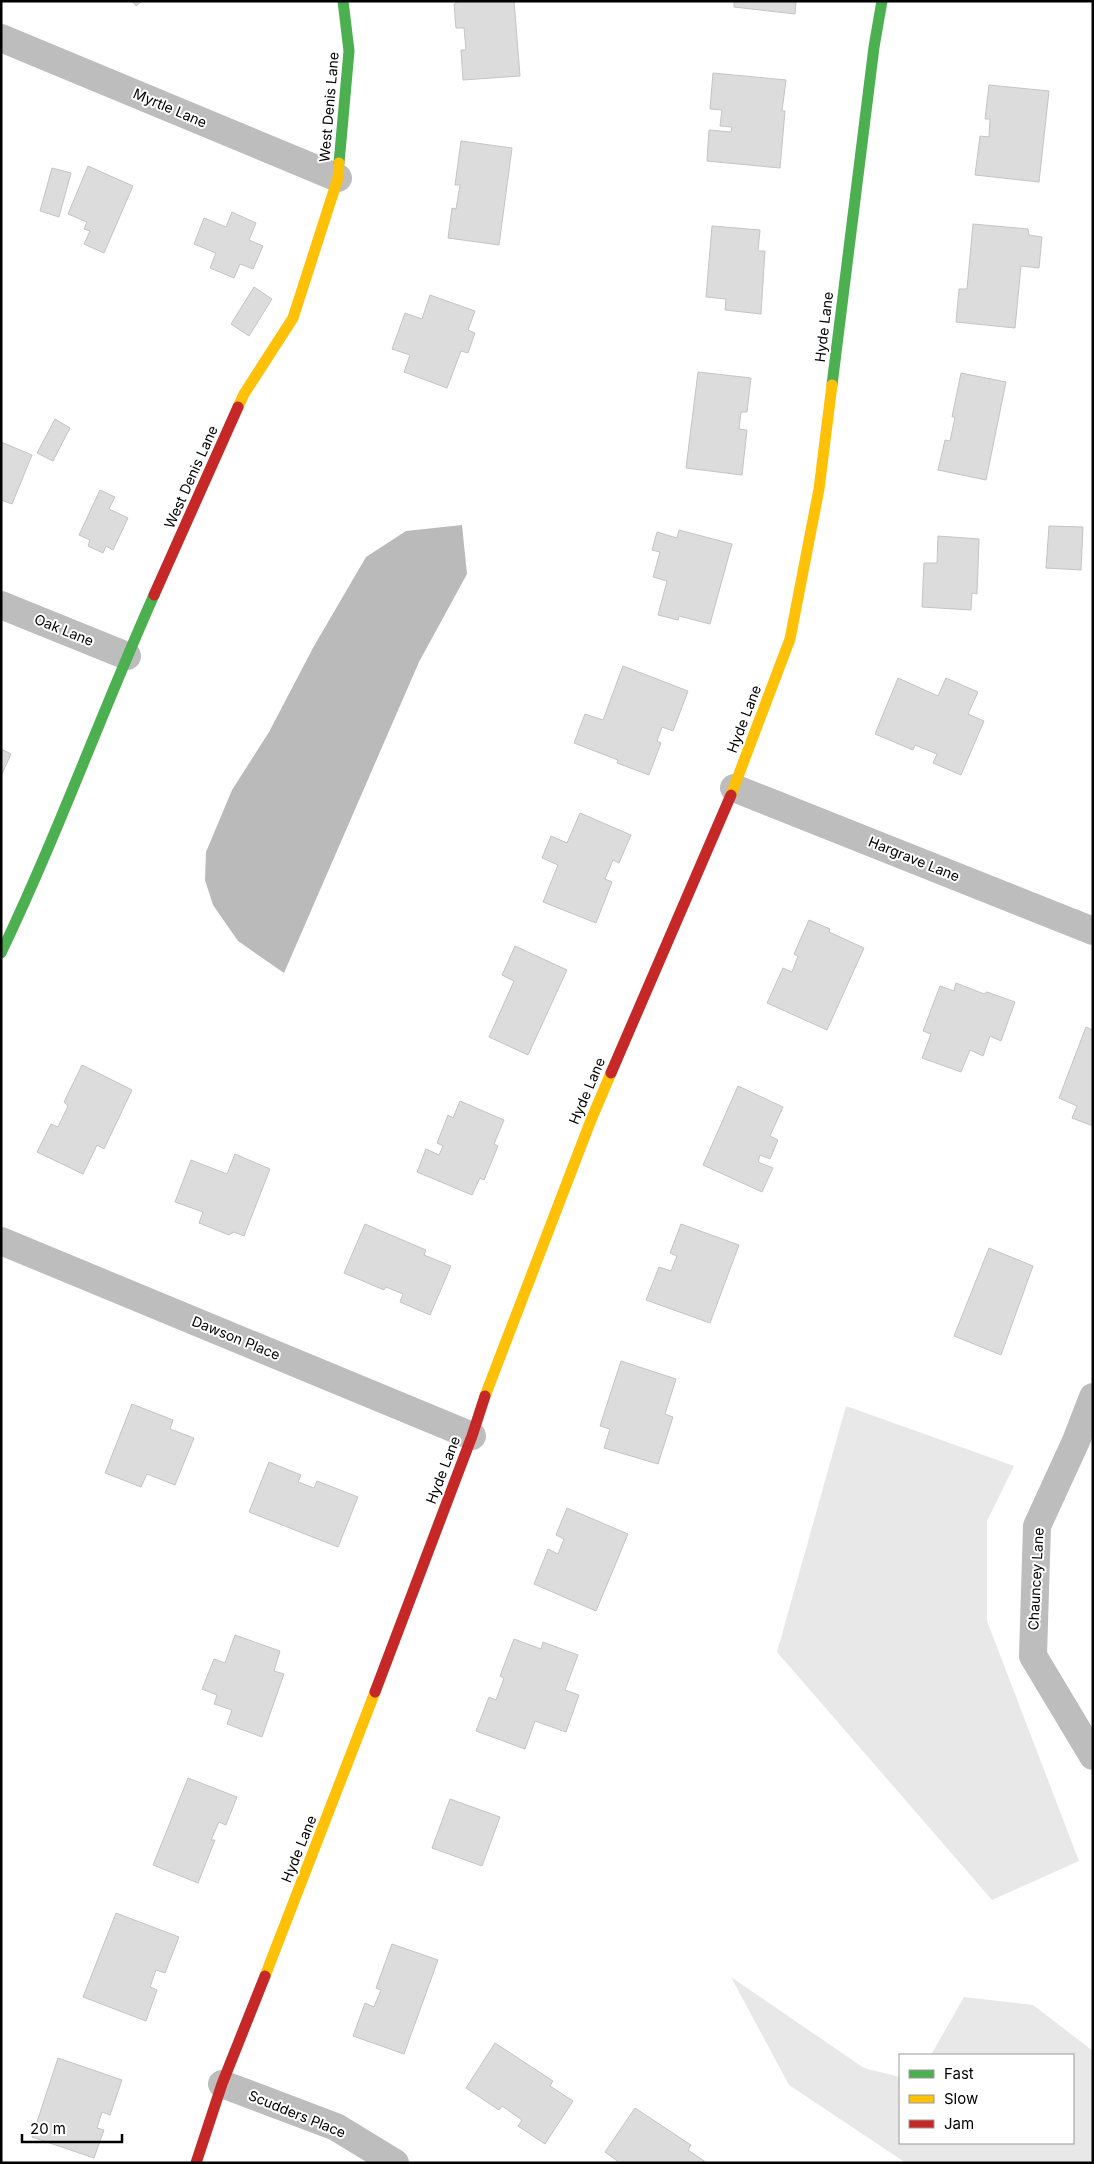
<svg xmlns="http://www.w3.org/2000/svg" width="1094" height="2164" viewBox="0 0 1094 2164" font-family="Inter,sans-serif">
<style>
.green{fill:#e8e8e8}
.water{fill:#bababa}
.building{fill:#dcdcdc;stroke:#c4c4c4}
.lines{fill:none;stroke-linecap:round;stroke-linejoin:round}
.street{stroke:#bdbdbd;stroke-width:28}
.fast{stroke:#4caf50;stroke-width:11}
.slow{stroke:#ffc107;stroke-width:11}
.jam{stroke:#c62828;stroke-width:11}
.labels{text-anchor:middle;stroke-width:4;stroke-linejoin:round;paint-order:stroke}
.street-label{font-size:14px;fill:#000;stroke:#fff}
</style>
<rect width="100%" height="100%" fill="#fff"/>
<g class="green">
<path d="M 846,1406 L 1014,1466 L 987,1521 L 987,1621 L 1079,1861 L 992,1900 L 777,1652 Z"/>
<path d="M 731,1977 L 864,2068 L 900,2077 L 900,2143 L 1073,2143 L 1073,2055 L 931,2055 L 964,1997 L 1033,2005 L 1093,2051 L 1093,2163 L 906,2163 L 789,2085 Z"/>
</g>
<path class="water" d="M 462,525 L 467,574 L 419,662 L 284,973 L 238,941 L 213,905 L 205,880 L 206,852 L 232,790 L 269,732 L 314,646 L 366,557 L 406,531 Z"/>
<g class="building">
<path d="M 132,1 L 142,1 L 136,6 Z"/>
<path d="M 514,1 L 520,76 L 463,80 L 461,50 L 466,50 L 464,28 L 456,28 L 454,4 L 459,1 Z"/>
<path d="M 734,1 L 796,1 L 795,14 L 734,7 Z"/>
<path d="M 713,73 L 786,80 L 782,111 L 785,111 L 780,168 L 707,161 L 709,130 L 731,132 L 732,127 L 720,126 L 722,110 L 710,109 Z"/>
<path d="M 989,85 L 1049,91 L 1039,182 L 975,175 L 980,136 L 989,137 L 990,119 L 985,119 Z"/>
<path d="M 461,141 L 512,148 L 499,245 L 448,238 L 452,208 L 456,209 L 460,185 L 455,185 Z"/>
<path d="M 88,166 L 133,186 L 104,253 L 84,244 L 90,231 L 84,229 L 87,222 L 68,214 Z"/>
<path d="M 52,168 L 71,173 L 59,217 L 40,211 Z"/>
<path d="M 232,212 L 256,223 L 249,240 L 263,246 L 253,269 L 240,264 L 234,278 L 210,268 L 216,253 L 194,244 L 204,218 L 226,227 Z"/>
<path d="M 973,224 L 1028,229 L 1029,235 L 1042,237 L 1039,268 L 1021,266 L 1015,328 L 956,322 L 959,289 L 967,289 Z"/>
<path d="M 712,226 L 760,230 L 758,251 L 765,251 L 761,314 L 725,310 L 726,299 L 706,297 Z"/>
<path d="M 254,287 L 272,299 L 249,336 L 231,324 Z"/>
<path d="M 430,295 L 475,311 L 468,330 L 475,333 L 468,353 L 461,351 L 447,388 L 404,372 L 410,355 L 392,349 L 405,313 L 422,319 Z"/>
<path d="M 698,372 L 751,378 L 747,412 L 741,412 L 739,429 L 747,430 L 742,475 L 686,468 Z"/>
<path d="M 961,373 L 1006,382 L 986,480 L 938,470 L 945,440 L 950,441 L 955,417 L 952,417 Z"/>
<path d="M 55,419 L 70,428 L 53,461 L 37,453 Z"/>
<path d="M 1,442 L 32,455 L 12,504 L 1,500 Z"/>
<path d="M 100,490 L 115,497 L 109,509 L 128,518 L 113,550 L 106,546 L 103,553 L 88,546 L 90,540 L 79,535 Z"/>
<path d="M 1049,526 L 1083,527 L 1081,570 L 1046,568 Z"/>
<path d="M 679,530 L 732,544 L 710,624 L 679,616 L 678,620 L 658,615 L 667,581 L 653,577 L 660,552 L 652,550 L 657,532 L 677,538 Z"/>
<path d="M 938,536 L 979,539 L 977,594 L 972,593 L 971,610 L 922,607 L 924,563 L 937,563 Z"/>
<path d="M 623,666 L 688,691 L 673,731 L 662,727 L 657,741 L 661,743 L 649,775 L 617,763 L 618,760 L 574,743 L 585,714 L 603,720 Z"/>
<path d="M 898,678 L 938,696 L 946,678 L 978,692 L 968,714 L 984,721 L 961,775 L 933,763 L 937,754 L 915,745 L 913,750 L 875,734 Z"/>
<path d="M 1,749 L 11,754 L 1,776 Z"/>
<path d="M 580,813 L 631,835 L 619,863 L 613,860 L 605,879 L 612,882 L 596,923 L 543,902 L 558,865 L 542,858 L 551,836 L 567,843 Z"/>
<path d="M 809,920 L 830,929 L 829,932 L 864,948 L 827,1030 L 767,1003 L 783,968 L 792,972 L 798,956 L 794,954 Z"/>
<path d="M 515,946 L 567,970 L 528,1055 L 489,1037 L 514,981 L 502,975 Z"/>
<path d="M 956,983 L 984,994 L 987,992 L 1015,1002 L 1001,1041 L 990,1036 L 983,1056 L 970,1050 L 961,1072 L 922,1058 L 931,1034 L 923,1031 L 940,986 L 954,991 Z"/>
<path d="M 1086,1027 L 1093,1030 L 1093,1126 L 1072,1118 L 1077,1106 L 1059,1098 Z"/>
<path d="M 82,1065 L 132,1090 L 104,1149 L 97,1145 L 83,1174 L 37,1152 L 51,1124 L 58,1127 L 68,1106 L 64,1102 Z"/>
<path d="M 738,1086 L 783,1107 L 770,1136 L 778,1140 L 770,1159 L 760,1155 L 758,1162 L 773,1168 L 762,1192 L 703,1165 Z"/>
<path d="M 460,1101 L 504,1120 L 494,1144 L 498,1146 L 484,1180 L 480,1178 L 472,1195 L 417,1172 L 426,1149 L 439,1155 L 443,1146 L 437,1143 L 448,1115 L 453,1118 Z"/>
<path d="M 235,1154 L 270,1169 L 244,1236 L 234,1232 L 229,1235 L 199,1223 L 203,1212 L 175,1202 L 191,1160 L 227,1174 Z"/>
<path d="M 365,1224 L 426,1250 L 424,1255 L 451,1266 L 430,1315 L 400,1302 L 403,1294 L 386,1287 L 384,1290 L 344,1273 Z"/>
<path d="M 681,1224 L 739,1245 L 710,1323 L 646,1300 L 659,1267 L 671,1271 L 677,1256 L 670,1253 Z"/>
<path d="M 989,1248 L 1033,1266 L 1001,1355 L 954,1336 Z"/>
<path d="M 621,1361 L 676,1379 L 665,1414 L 673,1417 L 658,1464 L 604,1448 L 610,1429 L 600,1426 Z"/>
<path d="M 132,1404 L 173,1420 L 170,1429 L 194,1438 L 175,1485 L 147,1474 L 141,1487 L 105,1473 Z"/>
<path d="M 269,1462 L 301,1475 L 298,1482 L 314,1488 L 317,1481 L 358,1497 L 338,1547 L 249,1512 Z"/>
<path d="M 567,1508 L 628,1534 L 596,1611 L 534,1584 L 548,1549 L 558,1554 L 564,1539 L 556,1535 Z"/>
<path d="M 235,1635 L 280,1651 L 274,1671 L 284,1674 L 262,1737 L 227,1724 L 232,1710 L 214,1704 L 217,1695 L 202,1689 L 214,1659 L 225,1663 Z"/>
<path d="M 514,1639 L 541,1649 L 543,1642 L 578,1655 L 565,1690 L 579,1695 L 566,1732 L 535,1721 L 525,1749 L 476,1731 L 489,1697 L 496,1700 L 504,1678 L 500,1676 Z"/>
<path d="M 188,1778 L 237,1797 L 226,1825 L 219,1822 L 211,1840 L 215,1840 L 198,1883 L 153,1865 Z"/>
<path d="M 450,1799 L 500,1817 L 482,1866 L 432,1848 Z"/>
<path d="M 116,1913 L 179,1937 L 165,1973 L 156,1970 L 150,1987 L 157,1990 L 146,2021 L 83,1997 Z"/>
<path d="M 392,1944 L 438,1960 L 404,2054 L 353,2036 L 365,2003 L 374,2007 L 381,1990 L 376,1988 Z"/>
<path d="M 495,2043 L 553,2081 L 550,2086 L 573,2101 L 545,2144 L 518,2126 L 522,2120 L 502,2106 L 499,2110 L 466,2088 Z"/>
<path d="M 58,2058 L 122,2080 L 110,2115 L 102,2112 L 97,2128 L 104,2130 L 94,2158 L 32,2137 Z"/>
<path d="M 635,2108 L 691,2145 L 688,2150 L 707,2163 L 620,2163 L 605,2152 Z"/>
</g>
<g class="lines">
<g class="street">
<path d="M 1,38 L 338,178"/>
<path d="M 1,605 L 127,656"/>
<path d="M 734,788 L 1093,931"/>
<path d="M 1,1241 L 472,1436"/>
<path d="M 1093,1397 L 1076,1441 L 1037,1526 L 1033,1656 L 1093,1756"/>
<path d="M 222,2084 L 336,2127 L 395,2163"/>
</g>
<g class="fast">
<path d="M 339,163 L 349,51 L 343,1"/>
<path d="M 832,385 L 874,47 L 882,1"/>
<path d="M 1,953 C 57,836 101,714 154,595"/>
</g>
<g class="slow">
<path d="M 238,407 L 244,394 L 293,318 L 338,178 L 339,163"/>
<path d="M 731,795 L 790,639 L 819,489 L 832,385"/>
<path d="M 485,1396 L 591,1120 L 611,1073"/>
<path d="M 265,1976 L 375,1692"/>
</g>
<g class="jam">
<path d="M 154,595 L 238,407"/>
<path d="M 611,1073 L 731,795"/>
<path d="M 375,1692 L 472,1436 L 485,1396"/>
<path d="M 196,2163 L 222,2084 L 265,1976"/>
</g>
</g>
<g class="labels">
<g class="street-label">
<text transform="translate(329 107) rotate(-85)" y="5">West Denis Lane</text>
<text transform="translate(170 108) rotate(23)" y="5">Myrtle Lane</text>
<text transform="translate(824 327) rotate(-83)" y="5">Hyde Lane</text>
<text transform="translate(191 477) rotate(-66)" y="5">West Denis Lane</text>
<text transform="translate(64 630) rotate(22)" y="5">Oak Lane</text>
<text transform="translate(744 719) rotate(-69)" y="5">Hyde Lane</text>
<text transform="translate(914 859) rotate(22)" y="5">Hargrave Lane</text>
<text transform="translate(587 1091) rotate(-67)" y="5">Hyde Lane</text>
<text transform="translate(236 1338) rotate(22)" y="5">Dawson Place</text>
<text transform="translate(443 1470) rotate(-69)" y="5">Hyde Lane</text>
<text transform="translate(1036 1579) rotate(-87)" y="5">Chauncey Lane</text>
<text transform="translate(299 1849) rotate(-68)" y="5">Hyde Lane</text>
<text transform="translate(297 2114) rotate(22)" y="5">Scudders Place</text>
</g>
</g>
<rect width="1094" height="2164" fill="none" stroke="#000000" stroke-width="5"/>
<rect x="899" y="2054" width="175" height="90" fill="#ffffff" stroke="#999999"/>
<rect x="909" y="2070" width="25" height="8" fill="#4caf50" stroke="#999999"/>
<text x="944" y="2079" font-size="15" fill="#000000">Fast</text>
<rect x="909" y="2095" width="25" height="8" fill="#ffc107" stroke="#999999"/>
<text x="944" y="2104" font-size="15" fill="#000000">Slow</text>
<rect x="909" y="2120" width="25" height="8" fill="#c62828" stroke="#999999"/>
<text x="944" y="2129" font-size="15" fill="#000000">Jam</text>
<path d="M22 2134v8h100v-8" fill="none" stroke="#000000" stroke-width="2.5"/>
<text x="30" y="2134" font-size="15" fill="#000000" stroke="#ffffff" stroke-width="4" paint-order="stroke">20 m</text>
</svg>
